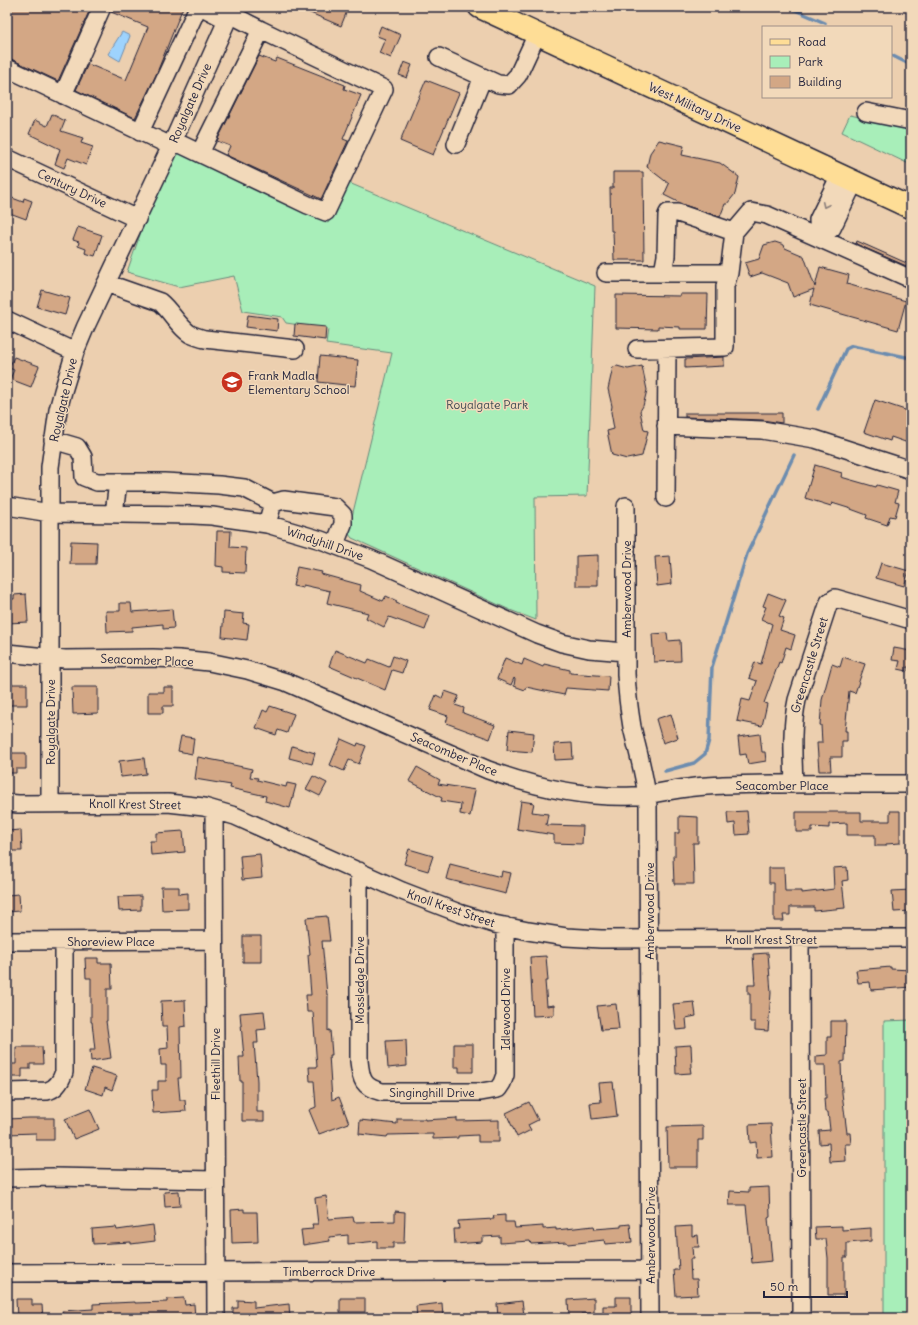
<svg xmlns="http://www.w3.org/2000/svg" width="918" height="1325" font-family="Delius,sans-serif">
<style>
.green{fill:#a8eeb9;stroke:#65887a}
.water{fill:#9ed3fd;stroke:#6c8caf}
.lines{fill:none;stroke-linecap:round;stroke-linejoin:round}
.stream{stroke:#6c8caf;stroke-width:3.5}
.building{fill:#d3a785;stroke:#22223b}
.minor-casing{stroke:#22223b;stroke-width:20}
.major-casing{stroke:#22223b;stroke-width:24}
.minor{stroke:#f2d9ba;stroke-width:17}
.major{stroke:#fedd96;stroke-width:21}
.oneway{stroke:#8a7e7a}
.labels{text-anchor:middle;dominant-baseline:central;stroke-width:3;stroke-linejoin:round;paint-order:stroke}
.street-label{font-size:12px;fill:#22223b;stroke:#f2d9ba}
.poi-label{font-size:12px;fill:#22223b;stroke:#f2d9ba;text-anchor:start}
.park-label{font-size:12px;fill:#3d4b54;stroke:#f2d9ba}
</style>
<rect width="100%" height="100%" fill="#eccfaf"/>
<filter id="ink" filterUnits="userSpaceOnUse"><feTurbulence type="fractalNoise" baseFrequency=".025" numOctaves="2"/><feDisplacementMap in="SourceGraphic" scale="8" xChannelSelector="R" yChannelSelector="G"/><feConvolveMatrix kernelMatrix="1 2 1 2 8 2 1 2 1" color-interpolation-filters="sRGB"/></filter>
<g filter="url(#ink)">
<!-- green -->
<path class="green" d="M850,115L911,128V165L842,132Z
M172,143L328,223L349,183L595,286L587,496L535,497L536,620L510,610L352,538L348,533L392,353L326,344L328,329L286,323L282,317L243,311L234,276L179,287L127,272Z
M911,1020V1318H884V1021Z"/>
<!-- water -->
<path class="water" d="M122,32L130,36L120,61L108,54Z"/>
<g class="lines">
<!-- stream -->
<path class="stream" d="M788,7L825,23
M891,55L911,65
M818,409L846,349L852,346L911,358
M665,771L694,763L705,754L709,740L712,667L747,554L794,455"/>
</g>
<!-- building -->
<path class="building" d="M7,7H91L58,81L11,59L7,58Z
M112,7H183L156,75L135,118L76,90L88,64L126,80L148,27L111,12Z
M296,7H338L347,11L341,26Z
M381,26L401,35L391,58L379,53L385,39L377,36Z
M259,56L275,62L277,58L345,85L344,89L361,95L343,139L348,141L321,199L226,155L230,146L217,141Z
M404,62L412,65L407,78L399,75Z
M426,80L459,93L433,155L400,141Z
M52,114L65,121L61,131L83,138L81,143L93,147L86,165L68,158L64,168L55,164L60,149L29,134L35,120L47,126Z
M659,140L684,146L682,155L720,163L739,177L735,194L727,204H725L720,217L684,205L664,195L669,184L647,167L650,153Z
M613,172H643L644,260H614L613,231H611L610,188H613Z
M7,196L23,202L24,198L32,201L26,219L7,212Z
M78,227L102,235L95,256L85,253L86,249L78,246L79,242L73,240Z
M857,241L911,265V268L856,244Z
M775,242L784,245L785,248L804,256L815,287L820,267L849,275L847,284L906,301L898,330L810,305L814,289L793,297L788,283L762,273L750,277L745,263L759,259L764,245Z
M42,290L70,298L65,315L37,307Z
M680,294H708L707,329H680V327L658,326V329L616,328V295L680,296Z
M248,315L278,319L277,331L246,327Z
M295,324L326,327L325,340L294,336Z
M320,356L358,360L355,386L318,382Z
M14,357L39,366L31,387L10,379L14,370L9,368Z
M724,357V366L685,368V359Z
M617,366L628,369L642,366L647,390L643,406L640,411L644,430L648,431L642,456L627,459L612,455L607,431L614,429L611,412L612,406L608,389L613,367Z
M875,400L911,412V444L891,437L890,441L864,432Z
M685,413H782V423L762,420L685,417Z
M815,465L842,473L841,477L876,487L877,485L898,491L895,502L899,503L895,517L890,516L887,525L866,518L867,515L848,508L832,503L831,506L805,498Z
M217,531H231L230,547L246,548L245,573L223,572V567L216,566Z
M71,541L97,542L96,564H70Z
M598,555V586H576V556Z
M670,556L672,584L657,586L655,557Z
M881,563L909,571L904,586L876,578Z
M297,567L322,572L321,574L361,585L360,591L383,601L386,596L397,601L396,603L430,616L425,630L389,617L384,627L366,618L368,613L327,603L330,591L303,585V588L293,586Z
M768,593L786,600L779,616L784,618L780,630L795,635L791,649L786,647L781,663L779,662L764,703L767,704L762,726L737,721L742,699L750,701L757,681L749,678L755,662L761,664L772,624L761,619L766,607L763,606Z
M26,594L28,622L7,623V599H14V595Z
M120,603H131L132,612L172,609L174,628L163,629V624L132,627V631L107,632L106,611H120Z
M224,612L244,614L243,623L249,624L247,640L222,637Z
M667,633L668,641L680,640L681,661L654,662L652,634Z
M894,648L911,651V667H907V671L898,669L900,661L892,660Z
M335,650L367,663L369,659L389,667L393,656L406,661L402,673L392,670L385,690L329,666Z
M843,657L865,664L855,693L849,691L845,731H847V741H842V757H830L831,771H819L817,743H822L821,725H820L822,700L832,664L840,667Z
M505,658L522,665L524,659L543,667L544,664L570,670V673L609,676L608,691L566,688L564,695L526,687L525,690L514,686L515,679L514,678L511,685L497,679Z
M7,684H27V705H7Z
M72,687H98V713L73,714Z
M164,687H173V706H163V713H148V692H164Z
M445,691L459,696L455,705L464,708L463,713L495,725L490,739L446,723L448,716L430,710L436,695L442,698Z
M270,706L294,714L287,733L278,730L276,735L256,728L263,710L267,712Z
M671,714L678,738L663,743L656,719Z
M509,730L534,733L532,752L507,750Z
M760,734L762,752H765L766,761L748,764L746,754L740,755L738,737Z
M181,736L194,738L192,754L178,751Z
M341,739L357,746L358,743L366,746L359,764L349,760L344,771L330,765Z
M572,743L573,759L555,760L554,744Z
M292,746L315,753L312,764L289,758Z
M7,753H26V769H16V773H7Z
M198,757L224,762V763L252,769L250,777L258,778L257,780L286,787L287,783L296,785L290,808L265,801L266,796L230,788L231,785L195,779Z
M144,758L146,774L121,777L119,761Z
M417,767L440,780L438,784L475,790L470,816L460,814L461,804L441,801L442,798L409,781Z
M313,776L327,783L320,796L306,789Z
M521,801L534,803L532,812L548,814L546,825L583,826L582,844L554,843V835L517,829Z
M747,811L749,834L736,835L735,823L728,824L727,812Z
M890,811H900V843L886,844V846H875V835H847V823L829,824V828L812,827V832H796V812H861V821H890Z
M679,816L698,817V843H693L694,884H674L673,856H675V833H679Z
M21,830L22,851H7V831Z
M183,831L185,852L151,855L150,841H156V833Z
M409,849L433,856L428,871L404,864Z
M260,854L262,878L242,880L240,856Z
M450,864L501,877L502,871L511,873L506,894L446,879Z
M847,867L848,880L842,881L845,908L814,911V907H790V915H783L784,921H774V883H769V868H784L785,891H802V893L834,889L833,868Z
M161,887H179V894L188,893V909L162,910Z
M911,890V911L894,912L892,891Z
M19,894L20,911L7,912V895Z
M141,896V910L119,911L118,897Z
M327,916L330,941H322L327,995H328V1031L330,1030L332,1055H329L332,1100L339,1097L349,1123L319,1134L309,1110L316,1107L314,1081H310L309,1067H317L313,1012H307L306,995H311L308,955L310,954L306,918Z
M243,936H261V962H243Z
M768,953L771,993L768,1031L755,1030V1022H750V994H748V985H755L753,954Z
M546,956L548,981H545L547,1006L554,1005V1015L533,1016L530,957Z
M85,958H98V963H111L112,989H107V1021H106L111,1058L91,1061L90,1050H95L92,1022H91V978H86Z
M891,967V969L911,970V987L871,990L870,982L858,983L856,970Z
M185,1000L186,1026L180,1027L181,1078H178L180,1100H185L186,1111L153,1113L152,1090H158V1081H166V1065H161L160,1049L168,1048L167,1027H162L161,1001Z
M694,1002L696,1016L686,1018L687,1029L676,1030L673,1004Z
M616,1004L619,1029L601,1030L597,1006Z
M264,1011L266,1029L257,1030L258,1043H254L257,1081V1112H264V1121H242V1081H240L239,1057H244L240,1013Z
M831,1021H846L845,1061L841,1062L842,1093L847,1133H850L851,1144H845L846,1161L830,1162L829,1143L820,1144L819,1131L830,1130L828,1112H825L824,1098H826L825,1065H816V1056L827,1055V1037H831Z
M406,1040L407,1066L388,1068L386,1041Z
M454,1044H473V1072H459V1067H454Z
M691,1045L692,1067H690L691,1073L676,1074L675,1046Z
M16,1047H42L43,1064H30V1069H22V1077H11L10,1064H16Z
M92,1068L117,1076L112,1090L105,1087L103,1095L85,1089Z
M613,1082L617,1116L592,1119L590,1103L601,1102L599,1083Z
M529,1102L538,1120L528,1125L531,1130L517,1137L506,1113Z
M90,1109L99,1129L74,1139L65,1119Z
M29,1118H54V1140H36V1133L7,1134V1119Z
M457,1118V1121L499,1120V1142H478V1135L458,1136V1138L433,1139V1134L388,1135L387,1137L359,1134L360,1120L397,1124V1119H425V1120Z
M771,1124L773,1157L757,1158L756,1142L750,1143L749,1125Z
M703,1126V1140H698V1167H668L667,1127Z
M769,1187L770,1217L768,1218L772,1261L752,1263L746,1205H729L730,1191L749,1192V1188Z
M179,1191L180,1206L165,1207L164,1192Z
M326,1196L329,1219L353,1217L354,1222L395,1221V1211L405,1212L404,1243H393V1248H377V1241L348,1244V1235L329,1237L330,1241L303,1245L301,1230L313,1229L312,1224H318L315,1198Z
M244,1209V1212H257L258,1242L232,1243L231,1210Z
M505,1215V1222H514L515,1228L543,1226V1229L556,1228V1230L594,1226L595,1229L621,1227V1225L630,1224L632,1242L605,1244L604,1240L568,1244L567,1242L531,1244L530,1241L500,1243V1236L482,1237V1242L455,1244L454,1229H459L458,1221L494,1219L493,1216Z
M153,1225L155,1241L131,1244V1242L93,1244L92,1229L116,1227L117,1230Z
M692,1226V1236L698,1235L699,1247H692L693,1259H690L691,1279H697L698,1295L676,1296L674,1270H679L676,1227Z
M842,1226V1230L871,1228V1241L847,1243V1257H844V1295H828V1258L826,1239H816L815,1227Z
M616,1297H631V1318H603V1306H616Z
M184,1298L185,1305L194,1304L195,1318H63L62,1311L93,1309V1304L135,1302V1303L167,1302V1299Z
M340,1298H365V1312H340Z
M594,1298V1313L581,1314V1318H569L568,1300Z
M16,1299H32V1305H42L43,1318H17Z
M238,1300L254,1301V1308L289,1304L290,1318H233V1308H238Z
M522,1301L524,1315L498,1318L497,1304Z
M442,1303L443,1318H417L416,1306Z"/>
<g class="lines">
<!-- minor casing -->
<g class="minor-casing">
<path id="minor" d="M202,7L227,20
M439,57L498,84L509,85L518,75L537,34
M7,68L171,146
M63,95L102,7
M866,112L906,120H911
M140,132L198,7
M174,141L308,205L326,212L384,89L261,30L230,14
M456,144L483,77
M200,153L261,30
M7,158L137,219
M819,238L818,220L840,175
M819,238L832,228L854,182
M663,272L666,256L667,215L668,213H678L734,232
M606,273H729
M106,283L160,302C171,311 178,326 190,334C195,336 200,338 205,339L295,349
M7,320L75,352
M637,349L725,347V286L729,273L734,232L751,212L767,215L911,279
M666,426L762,430L815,439L911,470
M53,440L77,447L83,457L84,477L97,482H164L219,485L244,488L273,503L267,524
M666,498L667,349
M273,503L284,500L335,507L343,515V524L335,544
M7,506L50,513L193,515L212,516L267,524L321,540L371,559L537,634L562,643L589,649L626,652
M626,506V674C627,692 629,709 632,727C638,753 646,778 648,806L650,1318
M114,514L118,482
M7,653L65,659L153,658L179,659L209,662L247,670L286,682L488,770C535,787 583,798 633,796C652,795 669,790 687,788C699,786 711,786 723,785C786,783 849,784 911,784
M794,784C793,756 791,728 797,700L829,602L835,598L911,620
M7,803L18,804L168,803L204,807L235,816L402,891L459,913L494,924L528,931L566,937L601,939L911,938
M50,803V467L58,410L63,391L75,352L85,328L171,146L233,7
M214,810L216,1318
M359,871V1061C361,1080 363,1087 382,1092H481L498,1089L502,1083L505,1075V926
M800,939L801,1318
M7,941L214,940
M7,1092L47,1091C56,1089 61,1081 64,1072V941
M7,1178L54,1177L215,1180
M7,1273L650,1270"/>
</g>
<!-- major casing -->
<g class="major-casing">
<path id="major" d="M479,7L911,208"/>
</g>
<!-- minor -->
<use href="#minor" class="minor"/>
<!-- major -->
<use href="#major" class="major"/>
</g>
<!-- one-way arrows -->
<defs><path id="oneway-chevron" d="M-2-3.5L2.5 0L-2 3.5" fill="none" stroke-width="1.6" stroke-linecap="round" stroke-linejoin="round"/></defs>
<use class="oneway" href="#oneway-chevron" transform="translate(825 205) rotate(115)"/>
</g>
<!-- icons -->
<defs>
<g id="school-disc" transform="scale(1.15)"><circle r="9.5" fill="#c8321e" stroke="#f2d9ba"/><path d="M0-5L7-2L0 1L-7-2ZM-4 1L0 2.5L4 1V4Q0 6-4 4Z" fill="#fff"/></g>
</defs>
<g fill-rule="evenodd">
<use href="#school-disc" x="232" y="382"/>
</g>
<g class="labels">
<!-- street labels -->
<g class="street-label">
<text transform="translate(190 103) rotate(-66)">Royalgate Drive</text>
<text transform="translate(695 107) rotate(25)">West Military Drive</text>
<text transform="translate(72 188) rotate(25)">Century Drive</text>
<text transform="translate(63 400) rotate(-77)">Royalgate Drive</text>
<text transform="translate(325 543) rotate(19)">Windyhill Drive</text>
<text transform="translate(626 589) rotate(-90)">Amberwood Drive</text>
<text transform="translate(147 660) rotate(2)">Seacomber Place</text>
<text transform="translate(809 665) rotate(-73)">Greencastle Street</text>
<text transform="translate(50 722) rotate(-90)">Royalgate Drive</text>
<text transform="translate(454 754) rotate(23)">Seacomber Place</text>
<text x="782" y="785">Seacomber Place</text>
<text transform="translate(135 804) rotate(1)">Knoll Krest Street</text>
<text transform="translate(451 908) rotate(19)">Knoll Krest Street</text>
<text transform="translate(649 911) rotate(-90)">Amberwood Drive</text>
<text x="771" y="939">Knoll Krest Street</text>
<text x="111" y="941">Shoreview Place</text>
<text transform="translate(359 980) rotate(-90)">Mossledge Drive</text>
<text transform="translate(505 1009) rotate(-90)">Idlewood Drive</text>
<text transform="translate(215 1064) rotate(-90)">Fleethill Drive</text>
<text x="432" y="1092">Singinghill Drive</text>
<text transform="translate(801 1128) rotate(-90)">Greencastle Street</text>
<text transform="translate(650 1235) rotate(-90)">Amberwood Drive</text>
<text x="329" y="1271">Timberrock Drive</text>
</g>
<!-- poi labels -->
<g class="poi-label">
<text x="248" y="375">Frank Madla<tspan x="248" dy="14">Elementary School</tspan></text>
</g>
<!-- park labels -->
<g class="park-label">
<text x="487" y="404">Royalgate Park</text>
</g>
</g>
<!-- margin -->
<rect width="918" height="1325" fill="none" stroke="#f2d9ba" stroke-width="24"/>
<rect x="12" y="12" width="894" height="1301" fill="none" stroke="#22223b" stroke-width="1.5" filter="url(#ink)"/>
<!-- legend -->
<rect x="762" y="26" width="130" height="72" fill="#f2d9ba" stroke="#9f9087"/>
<rect x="770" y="39" width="20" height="6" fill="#fedd96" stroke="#9f9087"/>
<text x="798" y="46" font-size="12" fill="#22223b">Road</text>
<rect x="770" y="56" width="20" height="12" fill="#a8eeb9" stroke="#9f9087"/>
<text x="798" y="66" font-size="12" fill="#22223b">Park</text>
<rect x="770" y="76" width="20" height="12" fill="#d3a785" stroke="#9f9087"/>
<text x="798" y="86" font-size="12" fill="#22223b">Building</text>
<!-- scale -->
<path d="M764 1291v6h83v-6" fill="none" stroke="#22223b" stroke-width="2"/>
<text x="770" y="1291" font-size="12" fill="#22223b" stroke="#f2d9ba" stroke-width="3" paint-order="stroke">50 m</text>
</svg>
